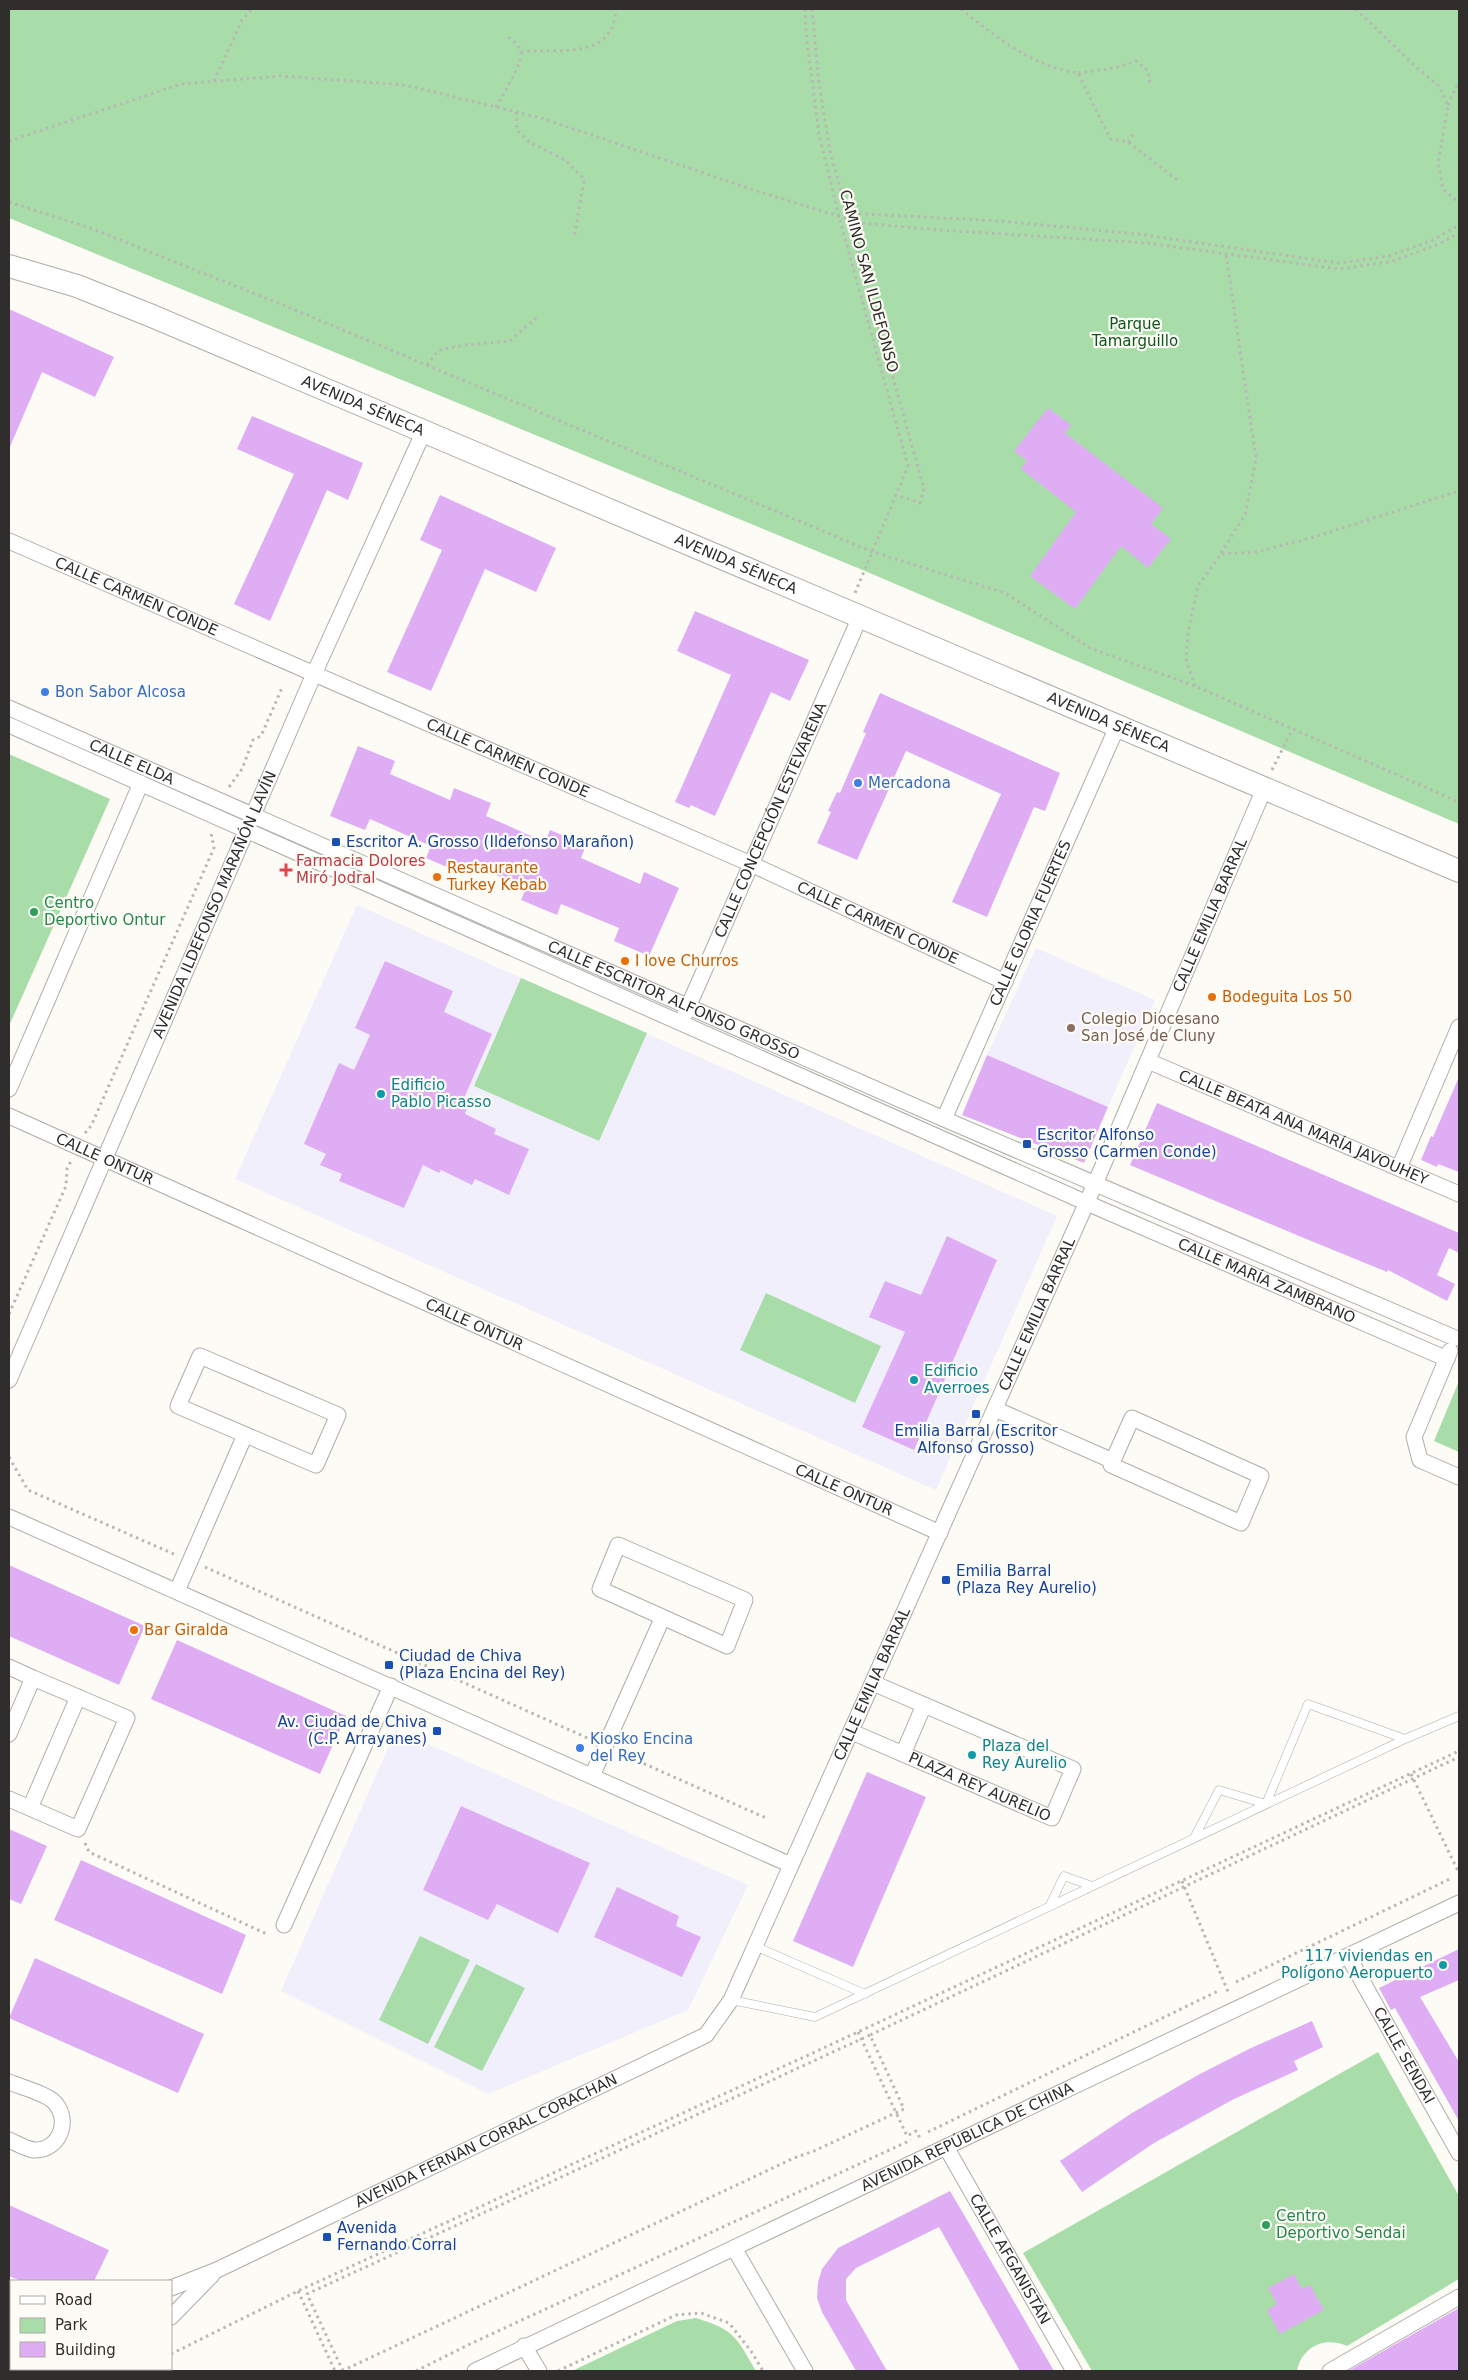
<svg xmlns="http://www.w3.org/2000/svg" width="1468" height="2380" font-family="'DejaVu Sans',sans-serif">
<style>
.education{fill:#f2effc}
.green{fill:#a8ddaa}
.building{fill:#dfadf3}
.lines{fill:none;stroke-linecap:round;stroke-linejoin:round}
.lane-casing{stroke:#afada8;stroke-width:9}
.street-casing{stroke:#afada8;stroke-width:17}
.secondary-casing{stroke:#afada8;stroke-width:24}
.path{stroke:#b9b7b3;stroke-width:3;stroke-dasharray:2.5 4;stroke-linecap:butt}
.lane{stroke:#fff;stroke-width:8}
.street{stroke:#fff;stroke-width:15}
.secondary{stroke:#fff;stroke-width:22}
.shop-dot{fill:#3f7fe0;stroke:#fdfbf5;stroke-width:2}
.transit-dot{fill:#1a4fb4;stroke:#fdfbf5;stroke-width:2}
.health-dot{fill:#e0444e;stroke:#fdfbf5;stroke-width:2}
.food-dot{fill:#e8710a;stroke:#fdfbf5;stroke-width:2}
.leisure-dot{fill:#2e9e5b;stroke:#fdfbf5;stroke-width:2}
.education-dot{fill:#8d6e63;stroke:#fdfbf5;stroke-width:2}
.culture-dot{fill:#0f9aa8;stroke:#fdfbf5;stroke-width:2}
.labels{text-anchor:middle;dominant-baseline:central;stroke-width:4.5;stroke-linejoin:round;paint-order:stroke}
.street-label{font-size:15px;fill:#2f2e2c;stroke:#fdfbf5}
.park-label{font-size:15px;fill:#0e551b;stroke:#fdfbf5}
.shop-label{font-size:15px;fill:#366cbe;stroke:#fdfbf5;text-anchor:start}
.transit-label{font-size:15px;fill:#164399;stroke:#fdfbf5;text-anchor:start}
.health-label{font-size:15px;fill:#be3a42;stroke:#fdfbf5;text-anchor:start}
.food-label{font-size:15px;fill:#c56008;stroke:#fdfbf5;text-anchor:start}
.leisure-label{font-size:15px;fill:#27864d;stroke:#fdfbf5;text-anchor:start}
.education-label{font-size:15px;fill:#785e54;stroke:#fdfbf5;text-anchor:start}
.culture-label{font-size:15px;fill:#0d838f;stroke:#fdfbf5;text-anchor:start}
</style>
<rect width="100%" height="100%" fill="#fdfbf5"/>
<!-- education -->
<path class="education" d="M357,905L1057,1216L936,1490L235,1179Z
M1036,948L1155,1000L1108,1107L987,1055Z
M396,1730L748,1885L688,2010L488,2094L281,1991Z"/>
<!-- green -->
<path class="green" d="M9,9H1459V824L865,571L9,218Z
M9,754L110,799L9,1026Z
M521,978L647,1033L599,1141L474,1086Z
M766,1293L881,1346L855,1403L740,1350Z
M1459,1381V1452L1434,1441Z
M420,1936L470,1960L428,2044L379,2020Z
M476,1964L525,1988L482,2071L434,2047Z
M1378,2052L1459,2196V2279L1347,2346C1324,2336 1302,2347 1297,2371H1092L1023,2253Z
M696,2318C735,2330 736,2337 756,2371H572L677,2321Z"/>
<!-- building -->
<path class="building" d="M9,309L114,357L95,397L42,372L9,449Z
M1048,408L1071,425L1065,433L1163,508L1151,524L1171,539L1148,568L1121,546L1075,609L1030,576L1076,512L1021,469L1027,461L1014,451Z
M252,416L363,463L348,500L327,490L270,621L234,604L294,474L237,449Z
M440,495L556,548L536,592L485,569L431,691L387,672L442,550L420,540Z
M695,611L809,660L790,701L771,692L715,816L691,805L689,808L675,802L731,675L677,651Z
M880,693L1060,773L1045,811L1034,807L987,917L952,902L1001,794L906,751L857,860L817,843L831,812L828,811L837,792L840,793L866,733L863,732Z
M358,746L395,761L390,774L450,800L454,788L491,803L486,816L545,842L550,830L586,845L581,858L640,884L644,872L679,888L649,956L614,941L619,928L561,904L557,915L521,900L526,888L466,862L461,873L426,858L431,846L370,819L365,830L330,816Z
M385,961L453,991L444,1012L492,1034L461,1105L467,1108L465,1114L496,1129L494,1134L529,1149L509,1195L475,1179L472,1185L441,1170L439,1173L423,1165L404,1208L339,1181L342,1174L320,1165L326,1154L304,1144L339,1063L354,1070L370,1035L355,1028Z
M987,1055L1108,1107L1084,1163L962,1115Z
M1459,1077V1172L1438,1164L1437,1167L1421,1160L1431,1136L1433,1137Z
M1157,1103L1459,1233V1253L1449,1248L1437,1275L1455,1284L1447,1301L1388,1270L1387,1272L1299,1236L1130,1165Z
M947,1236L997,1260L914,1450L862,1427L905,1332L869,1317L885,1281L921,1295Z
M9,1565L145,1626L119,1685L9,1636Z
M177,1640L346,1716L320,1774L151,1699Z
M867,1772L926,1797L853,1967L793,1941Z
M461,1806L590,1863L558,1933L497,1904L488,1920L423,1890Z
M9,1829L47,1846L21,1904L9,1899Z
M81,1860L246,1935L222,1994L54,1920Z
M617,1887L679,1916L676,1926L701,1937L682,1977L594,1937Z
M1459,1949V1980L1420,1997L1459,2062V2121L1395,2008L1391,2010L1379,1988Z
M35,1958L204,2034L178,2093L9,2018Z
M1312,2021L1323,2047L1294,2061L1298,2070L1234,2099L1154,2143L1082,2192L1060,2161L1132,2113L1198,2075L1251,2048Z
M950,2191L970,2225L1054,2371H1020L939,2227L856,2268L846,2279V2300L887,2371H856L822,2312L817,2298L818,2282L822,2269L838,2248Z
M9,2205L109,2250L94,2281H21L9,2276Z
M1294,2274L1302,2289L1310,2285L1324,2310L1280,2334L1267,2310L1277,2304L1268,2288Z
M1459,2308V2371H1348Z"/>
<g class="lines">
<!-- lane casing -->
<g class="lane-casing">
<path id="lane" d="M1194,1838L1219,1790L1266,1804L1308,1704L1405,1739
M1049,1907L1064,1876L1092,1886
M755,1946L865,1994
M731,2000L815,2017L1405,1739L1459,1716"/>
</g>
<!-- street casing -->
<g class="street-casing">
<g id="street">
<path id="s1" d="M9,541L751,864L1005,982"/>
<path id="s2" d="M9,708L944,1119L1455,1338"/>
<path id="s3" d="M9,725L1087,1203L1447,1359"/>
<path id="s4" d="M685,1014L860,617"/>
<path id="s5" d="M1148,1061L1459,1194"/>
<path d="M9,1089L141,783"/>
<path id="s6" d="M9,1116L940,1533"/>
<path id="s7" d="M944,1119L1117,727"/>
<path d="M1399,1168L1459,1027"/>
<path d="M1450,1351L1414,1437L1420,1460L1459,1477"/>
<path d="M200,1356L338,1415L316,1465L178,1406Z"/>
<path id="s8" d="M9,1380L314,674L424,431"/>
<path d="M995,1409L1113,1461"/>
<path d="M1132,1418L1261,1476L1241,1523L1111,1465Z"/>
<path d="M9,1517L791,1865"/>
<path d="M618,1545L745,1600L727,1646L600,1589Z"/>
<path d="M177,1591L245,1435"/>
<path d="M9,1667L33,1678"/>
<path id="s9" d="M852,1732L1052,1818L1073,1769L873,1683"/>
<path d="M9,1734L33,1678L127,1718L78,1829L9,1799"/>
<path d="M903,1754L924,1705"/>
<path d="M592,1776L662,1619"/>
<path d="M30,1808L78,1697"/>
<path d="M284,1925L391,1686"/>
<path id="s10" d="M1348,1956L1459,2153"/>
<path d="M9,2082C21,2087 41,2092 52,2100C72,2117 61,2151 34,2150C26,2149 16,2143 9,2140"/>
<path id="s11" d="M946,2147L1074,2371"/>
<path d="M734,2248L805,2371"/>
<path id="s12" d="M171,2288L217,2270L706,2035L731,2000L1095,1184L1264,789"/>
<path d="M9,2317L11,2318"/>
<path d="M171,2317L212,2275"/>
<path d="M524,2346L539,2371"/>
<path d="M100,2371L101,2369"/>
<path d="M119,2371L121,2369"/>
<path id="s13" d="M475,2371L1459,1903"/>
<path d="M1330,2371L1459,2297"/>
</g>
</g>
<!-- secondary casing -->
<g class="secondary-casing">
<g id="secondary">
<path id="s14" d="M9,266L77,286L152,316L1459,871"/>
</g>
</g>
<!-- path -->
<path class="path" d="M805,9L807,42L819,134L839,217L908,466L855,593
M812,9L819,83L830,151L924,489L920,503L896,495
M961,9C996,37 1033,67 1078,73L1110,139L1128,142L1180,182
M1356,9L1415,66L1439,86L1448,105L1438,164L1443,189L1459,203
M521,52C559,48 613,61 616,9
M1078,73L1115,68L1136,61L1148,71L1150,84
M214,81L242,20L252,9
M1448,105L1459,81
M496,107C502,96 523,63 521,52C519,45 513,41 508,37
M516,112L517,130L529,142L565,160L584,179L574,238
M9,141L181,84L280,76L405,85L541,118L760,192L861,223L940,230L1147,243L1339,269L1390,262L1439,244L1459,233
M1128,142L1134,133
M9,202L90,228L288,307L873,552L1005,593L1090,648L1195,686L1459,802
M846,213L1001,221L1137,234L1339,263L1389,256L1433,240L1459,225
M427,365L439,350L465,345L510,341L538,316
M1221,553L1245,515L1256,459L1226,254
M1195,686L1186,659L1189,627L1198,586L1221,554L1256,552L1314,537L1459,491
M1272,770L1292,730
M229,787L242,769L253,740L261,736L282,688
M85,1133L91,1126L214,848L211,833
M9,1314L66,1186L67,1169L71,1161
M9,1457L28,1490L176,1555
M205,1567L592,1740
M620,1753L766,1818
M1411,1774L1459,1873
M85,1843L89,1852L269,1935
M1182,1881L1229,1994
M1236,1982L1452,1878
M858,2032L907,2136L916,2131L921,2140
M928,2132L1218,1991
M298,2291L335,2371
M171,2354L298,2291L858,2032L1459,1751
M342,2371L794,2158L814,2151L904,2109L870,2035L1459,1757
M343,2371L307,2294L870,2035
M416,2371L470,2344L911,2140
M558,2371L676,2315L701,2313L729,2323L751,2351L763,2371"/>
<!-- lane -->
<use href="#lane" class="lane"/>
<!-- street -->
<use href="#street" class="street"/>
<!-- secondary -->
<use href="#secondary" class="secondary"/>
</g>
<!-- markers -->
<g class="shop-dot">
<circle cx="45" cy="692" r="5"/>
<circle cx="858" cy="783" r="5"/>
<circle cx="580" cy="1748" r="5"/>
</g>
<g class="transit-dot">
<rect x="331" y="837" width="10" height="10" rx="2.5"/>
<rect x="1022" y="1139" width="10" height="10" rx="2.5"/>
<rect x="971" y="1409" width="10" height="10" rx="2.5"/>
<rect x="941" y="1575" width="10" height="10" rx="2.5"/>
<rect x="384" y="1660" width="10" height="10" rx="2.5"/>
<rect x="432" y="1726" width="10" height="10" rx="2.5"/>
<rect x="322" y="2232" width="10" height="10" rx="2.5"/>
</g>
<path class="health-dot" d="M283.5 862.5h5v5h5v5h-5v5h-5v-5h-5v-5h5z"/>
<g class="food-dot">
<circle cx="437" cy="877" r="5"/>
<circle cx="625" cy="961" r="5"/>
<circle cx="1212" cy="997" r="5"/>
<circle cx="134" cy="1630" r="5"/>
</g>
<g class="leisure-dot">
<circle cx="34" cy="912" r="5"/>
<circle cx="1266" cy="2225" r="5"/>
</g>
<circle class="education-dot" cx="1071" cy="1028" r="5"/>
<g class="culture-dot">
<circle cx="381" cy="1094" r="5"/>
<circle cx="914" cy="1380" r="5"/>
<circle cx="972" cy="1755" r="5"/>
<circle cx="1443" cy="1965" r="5"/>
</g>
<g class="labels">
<!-- street labels -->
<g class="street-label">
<text transform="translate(869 281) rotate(75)">CAMINO SAN ILDEFONSO</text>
<text stroke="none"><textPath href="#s14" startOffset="381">AVENIDA SÉNECA</textPath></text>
<text stroke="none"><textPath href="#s14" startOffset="786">AVENIDA SÉNECA</textPath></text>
<text stroke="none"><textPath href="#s1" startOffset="139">CALLE CARMEN CONDE</textPath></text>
<text stroke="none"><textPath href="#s14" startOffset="1191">AVENIDA SÉNECA</textPath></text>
<text stroke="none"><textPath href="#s1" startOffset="544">CALLE CARMEN CONDE</textPath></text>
<text stroke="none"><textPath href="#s2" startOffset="134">CALLE ELDA</textPath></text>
<text stroke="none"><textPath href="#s4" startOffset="212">CALLE CONCEPCIÓN ESTEVARENA</textPath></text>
<text stroke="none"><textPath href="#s8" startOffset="518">AVENIDA ILDEFONSO MARAÑÓN LAVÍN</textPath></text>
<text stroke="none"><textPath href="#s12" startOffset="1821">CALLE EMILIA BARRAL</textPath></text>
<text stroke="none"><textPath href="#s1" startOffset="949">CALLE CARMEN CONDE</textPath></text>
<text stroke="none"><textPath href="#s7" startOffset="214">CALLE GLORIA FUERTES</textPath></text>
<text stroke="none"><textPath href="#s2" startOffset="726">CALLE ESCRITOR ALFONSO GROSSO</textPath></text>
<text stroke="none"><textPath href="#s5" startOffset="169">CALLE BEATA ANA MARÍA JAVOUHEY</textPath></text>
<text stroke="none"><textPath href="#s6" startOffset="105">CALLE ONTUR</textPath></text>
<text stroke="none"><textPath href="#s3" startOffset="1375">CALLE MARÍA ZAMBRANO</textPath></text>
<text stroke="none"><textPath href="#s12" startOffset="1386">CALLE EMILIA BARRAL</textPath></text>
<text stroke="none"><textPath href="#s6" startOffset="510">CALLE ONTUR</textPath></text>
<text stroke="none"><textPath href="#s6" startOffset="915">CALLE ONTUR</textPath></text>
<text stroke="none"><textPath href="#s12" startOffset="981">CALLE EMILIA BARRAL</textPath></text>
<text stroke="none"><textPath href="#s9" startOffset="139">PLAZA REY AURELIO</textPath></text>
<text stroke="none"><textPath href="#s10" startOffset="114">CALLE SENDAI</textPath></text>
<text stroke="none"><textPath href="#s13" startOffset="545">AVENIDA REPÚBLICA DE CHINA</textPath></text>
<text stroke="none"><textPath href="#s12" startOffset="348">AVENIDA FERNAN CORRAL CORACHAN</textPath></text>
<text stroke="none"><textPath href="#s11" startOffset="129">CALLE AFGANISTÁN</textPath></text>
</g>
<!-- park labels -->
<g class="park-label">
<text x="1135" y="324">Parque<tspan x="1135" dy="17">Tamarguillo</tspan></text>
</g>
<!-- shop labels -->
<g class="shop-label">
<text x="55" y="692">Bon Sabor Alcosa</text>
<text x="868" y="783">Mercadona</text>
<text x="590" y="1739">Kiosko Encina<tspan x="590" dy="17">del Rey</tspan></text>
</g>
<!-- transit labels -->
<g class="transit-label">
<text x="346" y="842">Escritor A. Grosso (Ildefonso Marañon)</text>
<text x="1037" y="1135">Escritor Alfonso<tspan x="1037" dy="17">Grosso (Carmen Conde)</tspan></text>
<text x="976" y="1431" text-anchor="middle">Emilia Barral (Escritor<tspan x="976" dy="17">Alfonso Grosso)</tspan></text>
<text x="956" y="1571">Emilia Barral<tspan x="956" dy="17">(Plaza Rey Aurelio)</tspan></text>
<text x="399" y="1656">Ciudad de Chiva<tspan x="399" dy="17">(Plaza Encina del Rey)</tspan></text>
<text x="427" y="1722" text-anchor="end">Av. Ciudad de Chiva<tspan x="427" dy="17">(C.P. Arrayanes)</tspan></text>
<text x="337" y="2228">Avenida<tspan x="337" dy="17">Fernando Corral</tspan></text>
</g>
<!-- health labels -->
<g class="health-label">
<text x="296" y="861">Farmacia Dolores<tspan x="296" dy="17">Miró Jodral</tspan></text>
</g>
<!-- food labels -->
<g class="food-label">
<text x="447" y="868">Restaurante<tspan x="447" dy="17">Turkey Kebab</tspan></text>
<text x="635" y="961">I love Churros</text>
<text x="1222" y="997">Bodeguita Los 50</text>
<text x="144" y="1630">Bar Giralda</text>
</g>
<!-- leisure labels -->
<g class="leisure-label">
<text x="44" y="903">Centro<tspan x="44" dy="17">Deportivo Ontur</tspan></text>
<text x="1276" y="2216">Centro<tspan x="1276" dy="17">Deportivo Sendai</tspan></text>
</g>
<!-- education labels -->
<g class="education-label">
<text x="1081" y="1019">Colegio Diocesano<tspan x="1081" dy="17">San José de Cluny</tspan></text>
</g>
<!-- culture labels -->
<g class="culture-label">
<text x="391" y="1085">Edificio<tspan x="391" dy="17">Pablo Picasso</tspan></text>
<text x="924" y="1371">Edificio<tspan x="924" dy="17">Averroes</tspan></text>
<text x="982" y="1746">Plaza del<tspan x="982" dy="17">Rey Aurelio</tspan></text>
<text x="1433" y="1956" text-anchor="end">117 viviendas en<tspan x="1433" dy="17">Polígono Aeropuerto</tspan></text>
</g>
</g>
<!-- border -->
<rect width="1468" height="2380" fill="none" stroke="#2f2e2c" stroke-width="20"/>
<!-- legend -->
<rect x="10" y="2280" width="162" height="90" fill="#fdfbf5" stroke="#aba9a5"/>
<rect x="20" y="2296" width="25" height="8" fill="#ffffff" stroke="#aba9a5"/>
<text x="55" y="2305" font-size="15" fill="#2f2e2c">Road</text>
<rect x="20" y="2318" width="25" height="15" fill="#a8ddaa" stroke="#aba9a5"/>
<text x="55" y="2330" font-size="15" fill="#2f2e2c">Park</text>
<rect x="20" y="2342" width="25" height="15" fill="#dfadf3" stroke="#aba9a5"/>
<text x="55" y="2355" font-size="15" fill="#2f2e2c">Building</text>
</svg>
